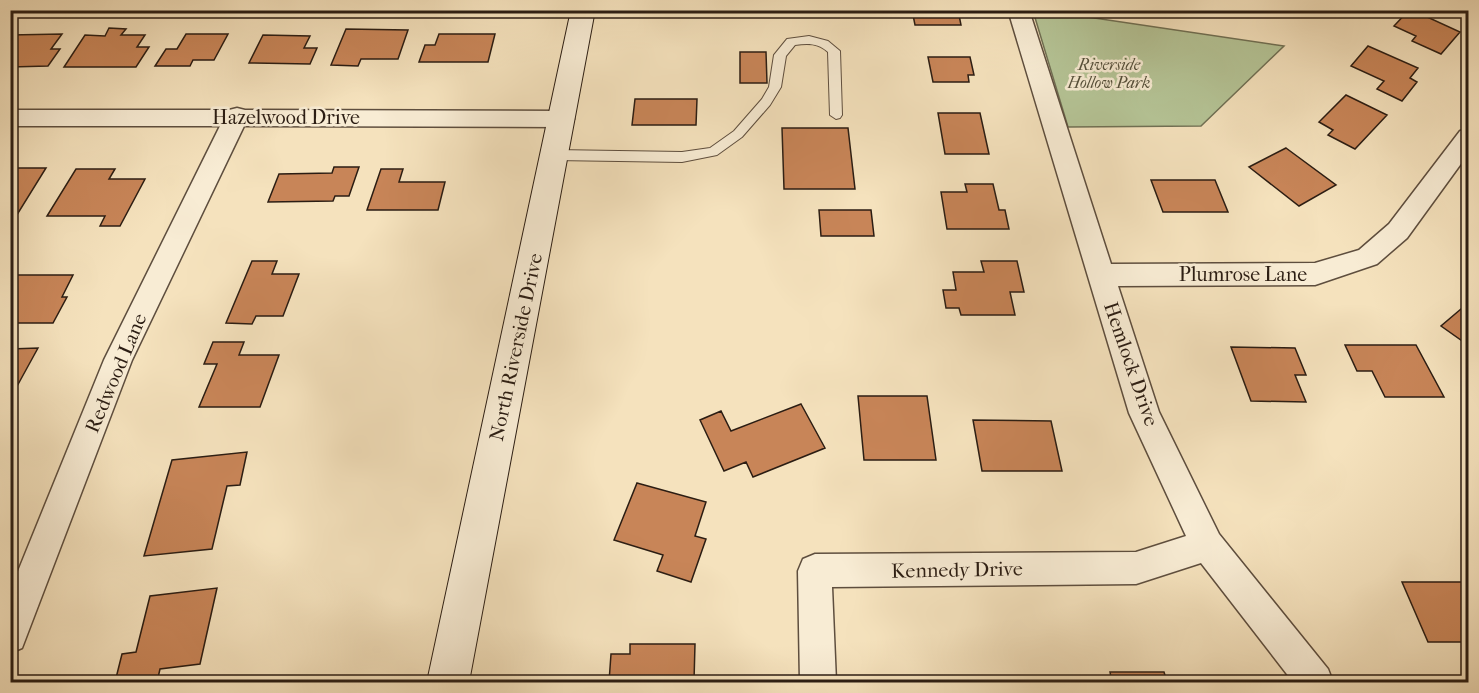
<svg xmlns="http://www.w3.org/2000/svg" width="1479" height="693" font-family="'IM FELL French Canon',serif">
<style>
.green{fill:#b5c496;stroke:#707054;stroke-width:1.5}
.building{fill:#c88558;stroke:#2b1d13;stroke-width:1.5}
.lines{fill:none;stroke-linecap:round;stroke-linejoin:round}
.lane-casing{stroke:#5e4e3e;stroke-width:2}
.street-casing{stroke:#5e4e3e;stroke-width:3}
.secondary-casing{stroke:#2b1d13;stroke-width:2}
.lane{fill:#f8ecd4;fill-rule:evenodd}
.street{fill:#f8ecd4;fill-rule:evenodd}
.secondary{fill:#f8ecd4;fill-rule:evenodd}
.labels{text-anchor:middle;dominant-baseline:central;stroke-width:5;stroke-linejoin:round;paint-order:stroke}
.far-park-label{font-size:16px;font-style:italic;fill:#544f3a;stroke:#f8ecd4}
.street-label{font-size:20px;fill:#2b1d13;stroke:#f8ecd4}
</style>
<rect width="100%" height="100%" fill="#f5e2bd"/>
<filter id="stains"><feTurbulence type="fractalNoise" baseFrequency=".00333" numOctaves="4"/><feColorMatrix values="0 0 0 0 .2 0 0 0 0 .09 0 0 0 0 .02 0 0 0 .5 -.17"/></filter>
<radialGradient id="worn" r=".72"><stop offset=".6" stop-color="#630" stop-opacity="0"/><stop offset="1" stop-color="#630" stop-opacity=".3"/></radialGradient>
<!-- green -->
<path class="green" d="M1033,11H1047L1284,46L1201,126L1068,127Z"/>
<!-- building -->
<path class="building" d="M912,10H958L961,25H915Z
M1409,10H1412L1460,32L1441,54L1412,41L1416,36L1394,26Z
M109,28L126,29L121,35H145L137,47H149L136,67H64L85,35L105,36Z
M346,29L408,30L398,59H361L358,66L331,65Z
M62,34L51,49H60L48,66L11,67L16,59H10V35Z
M186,34H228L214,60H193L190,66H155L166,49H177Z
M439,34H495L488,62H419L425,45H435Z
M263,35L310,36L304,48H317L310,64L249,63Z
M1368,46L1418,68L1410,78L1417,82L1402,101L1377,89L1384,81L1351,66Z
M740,52H766L767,83H740Z
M928,57H970L974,75H968L969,82H933Z
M1346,95L1387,115L1355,149L1328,135L1333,130L1319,122Z
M635,99H697L696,125H632Z
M938,113H980L989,154H945Z
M782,128H848L855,189H784Z
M1286,148L1336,185L1299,206L1249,167Z
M334,167H359L349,196H335L333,201L268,202L279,174L332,173Z
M15,168H46L15,218H10V175Z
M76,169H115L109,179H145L120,226H100L105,216H47Z
M381,169H403L399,182H445L438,210H367Z
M1151,180H1215L1228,212H1163Z
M965,184H993L999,210H1005L1009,229H947L941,192H967Z
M819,210H871L874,236H821Z
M252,261H277L272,274H299L283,316H256L252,324L226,323Z
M981,261H1017L1024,292H1010L1015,315H961L959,308H946L943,290H956L953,272H984Z
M17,275H73L62,297H67L53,323H10V286Z
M1468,303V345L1441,326Z
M213,342H244L239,355H279L260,407H199L217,364H204Z
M1345,345H1416L1444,397H1385L1372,371H1357Z
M1231,347L1295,348L1306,375H1295L1306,402L1251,401Z
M38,348L10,399V349Z
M858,396H927L936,460H864Z
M801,404L825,448L753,477L746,462L724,471L700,420L721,411L731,431Z
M973,420L1051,421L1062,471H982Z
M247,452L240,485L227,486L212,549L144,556L172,460Z
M637,483L706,502L695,536L706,539L691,582L657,571L663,555L614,540Z
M1402,582H1468V642H1428Z
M217,588L200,664L160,669L157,682H115L122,654L136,652L150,596Z
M630,644H695L694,681L713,682H609L611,654H630Z
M1110,672H1164L1167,682H1112Z"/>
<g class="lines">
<!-- lane casing -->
<g class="lane-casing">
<path id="lane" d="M809,36L828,41L840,51L842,115L840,118L836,119L830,115L828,52C818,43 808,43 795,45L786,56L781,87L770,105L742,137L717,155L682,162L555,160L549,155L555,150L682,152L710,148L734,131L762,99L769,87L774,55L787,39Z"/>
</g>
<!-- street casing -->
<g class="street-casing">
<path id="street" d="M1008,10H1029L1111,264L1315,263L1359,250L1389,224L1460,131L1468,129V154L1407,238L1377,264L1315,285L1118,286L1159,412L1219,534L1328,669L1333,682H1293L1201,563L1136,584L832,587L836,682H800L798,571L803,559L815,554L1136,552L1186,536L1129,413Z
M237,108L245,110L562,111L570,113L574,119L570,125L562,127L244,126L132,360L22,648L10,653V591L104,360L220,126H10V110H229Z"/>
</g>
<!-- secondary casing -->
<g class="secondary-casing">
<path id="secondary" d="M571,10H595L469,682H427Z"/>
</g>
<!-- lane -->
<use href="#lane" class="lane"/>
<!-- street -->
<use href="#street" class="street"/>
<!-- secondary -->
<use href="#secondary" class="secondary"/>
</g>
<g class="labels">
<!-- far-park labels -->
<g class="far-park-label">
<text x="1109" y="64">Riverside<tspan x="1109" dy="18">Hollow Park</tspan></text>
</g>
<!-- street labels -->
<g class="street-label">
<text x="286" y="117">Hazelwood Drive</text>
<text x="1243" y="274">Plumrose Lane</text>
<text transform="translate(516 347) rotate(-78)">North Riverside Drive</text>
<text transform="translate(1131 364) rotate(71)">Hemlock Drive</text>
<text transform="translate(116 373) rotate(-67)">Redwood Lane</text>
<text transform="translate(957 570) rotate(-1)">Kennedy Drive</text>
</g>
</g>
<!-- margin -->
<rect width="1479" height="693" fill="none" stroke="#f5e2bd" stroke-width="36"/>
<rect x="12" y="12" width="1455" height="669" fill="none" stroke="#2b1d13" stroke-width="3"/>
<rect x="18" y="18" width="1443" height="657" fill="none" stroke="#2b1d13" stroke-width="1.5"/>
<rect width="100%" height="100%" filter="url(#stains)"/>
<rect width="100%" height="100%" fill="url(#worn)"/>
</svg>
